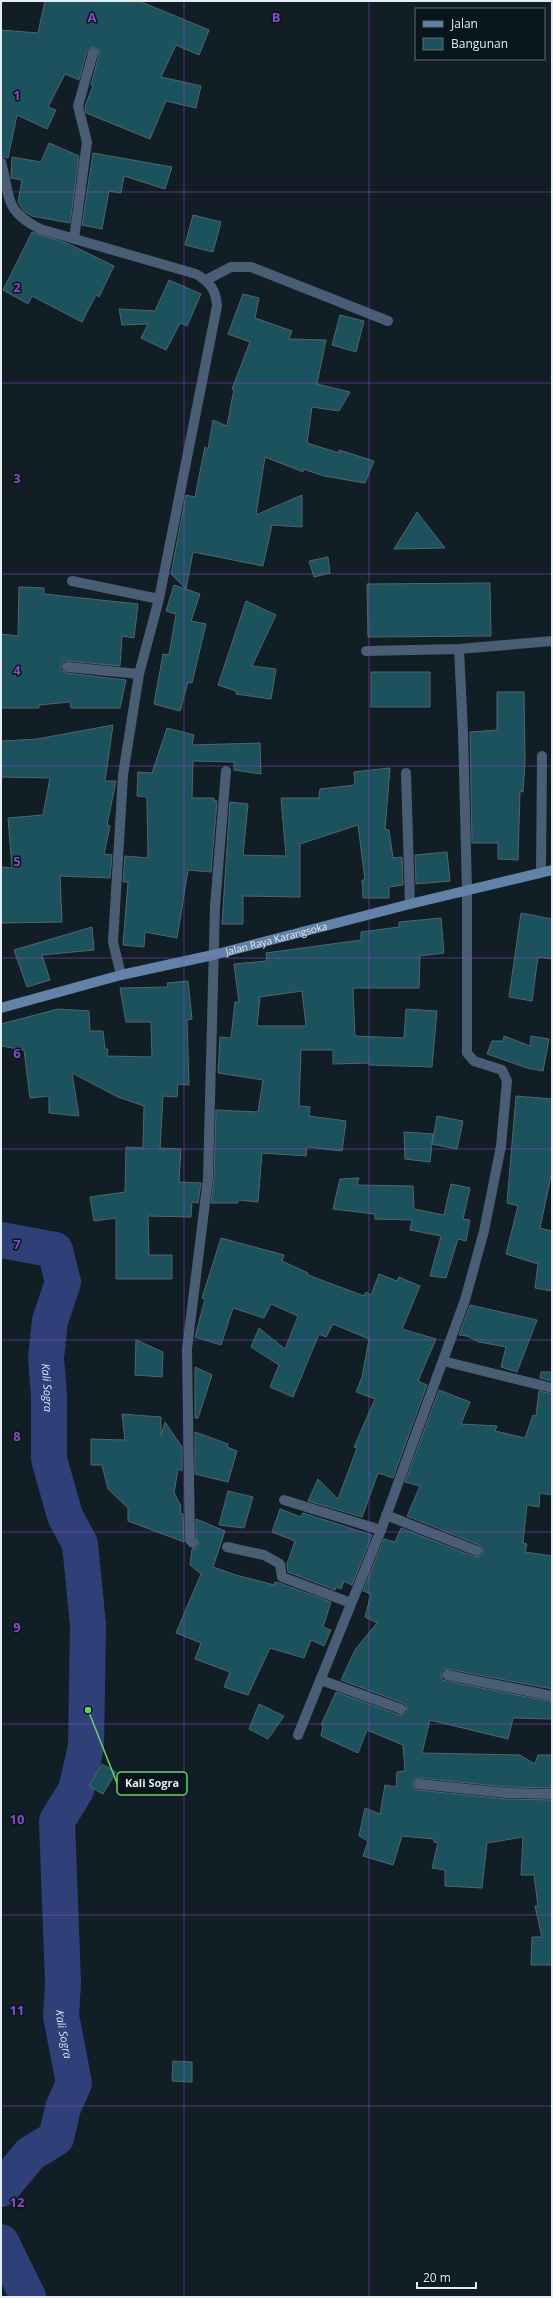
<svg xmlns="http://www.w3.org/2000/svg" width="553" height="2298" font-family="'Open Sans',sans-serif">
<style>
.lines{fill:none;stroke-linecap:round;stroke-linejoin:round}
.river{stroke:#2f3f78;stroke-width:36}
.building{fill:#1c525e;stroke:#53656a;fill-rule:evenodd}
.service{stroke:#495d74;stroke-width:10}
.minor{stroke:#495d74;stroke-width:10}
.secondary{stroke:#6283a7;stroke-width:10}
.grid{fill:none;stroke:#8b49c7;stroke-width:1;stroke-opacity:0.55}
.labels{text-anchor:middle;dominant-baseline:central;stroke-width:3;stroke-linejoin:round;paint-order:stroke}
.street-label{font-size:10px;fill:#e4edf2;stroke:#08151c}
.water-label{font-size:11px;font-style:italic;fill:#dce3f5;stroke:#08151c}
.grid-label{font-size:13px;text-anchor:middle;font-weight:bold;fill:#8b49c7;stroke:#08151c;stroke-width:3;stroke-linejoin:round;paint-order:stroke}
.leader{fill:none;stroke:#69d464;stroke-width:1.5}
.callout-dot{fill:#69d464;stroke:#08151c;stroke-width:1.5}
.callout{fill:#08151c;stroke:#69d464;stroke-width:1.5}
.callout-label{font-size:11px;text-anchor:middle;font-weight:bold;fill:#e4edf2}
</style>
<rect width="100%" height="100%" fill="#111e25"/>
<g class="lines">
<!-- river -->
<g class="river">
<path id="s1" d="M1,1240L55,1250L63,1282L50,1321L46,1358L49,1395V1459L65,1516L80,1544L88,1625L86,1747L76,1790L57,1821L63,1983L61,2016L74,2083L63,2108L56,2138L30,2154L1,2189"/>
<path d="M1,2242L28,2297"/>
</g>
</g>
<!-- building -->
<path class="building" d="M45,1H139L209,30L199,55L176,45L161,77L201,86L196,108L166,101L150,139L86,113L85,106L93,86L91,85L99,54L98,49L92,47L87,51L79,80L65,74L48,107L56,110L47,129L17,115L8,158L1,156V30L38,33Z
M49,143L79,156L70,223L32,216L24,211L18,202L22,180L11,178L12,157L41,162Z
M93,153L172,167L165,189L124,176L121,193L109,191L102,229L82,225Z
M193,215L221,222L213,252L185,245Z
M32,232L69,244L114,266L99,297L96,295L82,322L32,296L28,304L3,290Z
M169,280L201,294L187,326L180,323L166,350L141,338L148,324L122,325L119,309L155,311Z
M243,294L259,298L255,318L292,331L289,339L326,340L317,384L350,392L339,411L312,407L307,443L339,453V450L374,461L365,483L324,476L303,469V472L265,457L256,515L302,495V527L272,525L263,566L193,552L186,589L171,574L186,495L195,497L205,447L208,449L213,420L227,426L234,389H232L250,342L228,334Z
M340,315L364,321L356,352L332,345Z
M417,512L445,548L394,549Z
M328,557L330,573L314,577L309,561Z
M490,583L491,636L368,637L367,584Z
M174,585L200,594L191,621L206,624L192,683L188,682L180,711L154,704L163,654L169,655L176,614L166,611Z
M19,587L44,588V594L138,604L134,638L122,636L120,666L68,661H64L61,666V670L66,673L126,680L120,708H71L70,702L39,705V708H1V634L18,636Z
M246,601L276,615L252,666L276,669L271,699L236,694V691L218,685Z
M371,672H430V707H371Z
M497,692H524L525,762L523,792L520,791L518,860L498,859V843H472L470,732L497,730Z
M113,725L105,781H116L107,825L110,826L104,854L112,855L110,878L60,876L62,922L1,923V867L12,868L8,818L43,815L50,778L1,777V741L37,739Z
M167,728L194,735L192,745L260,743L261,774L234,770V762L193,761L192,798H214V800L217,801L211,872L188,870L177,938L145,932L144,947L123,945L128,882H123L125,856L148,858L147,797L137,796L138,772L152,773Z
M390,768L385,829L389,830L393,858L402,857L403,885L389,887V898H363L362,880H365L358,825L300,844V897L243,896V924H222L230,802L248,804L243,855L286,856L281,798H319L320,789L355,785L354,772Z
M447,852L450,881L416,884L415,855Z
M521,913L552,919V959L538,957L532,1001L509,997Z
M441,918L444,953L420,956L419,988H353L355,1036L404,1038L406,1009L437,1011L432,1067L369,1065V1063L333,1064V1050H301L299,1106L310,1107L309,1116L346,1121L342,1151L307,1147L306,1156L262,1153L258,1202L238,1200V1203H211L214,1178L216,1110L258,1112L263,1080L218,1073L220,1037L231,1038L235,1002H239L234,964L267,961L266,953L361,940V932L399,927V922ZM302,991L306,1026H257L260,997Z
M92,927L94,950L42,955L50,980L27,987L14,950Z
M188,981L192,1019L187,1020L189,1085L178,1084L177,1097L163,1096L160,1148L181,1149L179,1182L201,1183L198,1203L192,1202L191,1217L148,1216L149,1255H172V1279H116V1218L94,1221L90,1197L125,1192L126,1147L143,1148L144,1106L118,1097L72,1073L79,1116L49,1113V1096L30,1098L24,1050L1,1046V1024L58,1009L89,1011L90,1031H103L105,1049H108L107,1056L152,1057L151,1022H126L120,988L168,987L167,983Z
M504,1036L530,1046L531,1036L549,1039L543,1071L527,1068L487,1054L492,1041H503Z
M516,1096L552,1099V1171L540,1228L552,1231V1291L535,1288L538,1264L506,1254L518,1206L507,1203Z
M437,1116L463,1121L457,1149L432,1144Z
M404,1132L433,1134L430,1162L405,1159Z
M359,1178L357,1185L413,1186L414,1209L444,1215L451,1184L470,1188L463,1219L470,1220L466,1241L458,1239L446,1278L430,1276L441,1236L410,1230L412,1220L375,1219V1214L333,1209L340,1179Z
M221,1238L284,1255L282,1261L308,1273V1275L364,1296L366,1292L371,1295L379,1274L397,1281L399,1277L420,1286L402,1329L436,1339L418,1381L427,1385L393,1478L378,1473L362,1517L308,1501L318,1479L338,1499L357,1448L354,1447L375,1399L356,1392L362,1377L369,1339L333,1324L326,1337L319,1334L293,1397L270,1387L279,1365L251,1347L259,1328L285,1349L298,1316L271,1304L264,1318L233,1308L221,1345L195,1337L205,1299L202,1298Z
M470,1305L537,1320L517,1372L501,1367L506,1347L479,1342L467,1336L459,1335Z
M136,1340L163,1352L162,1377L135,1375Z
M195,1367L212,1375L198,1418H195Z
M541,1372H552V1381L540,1378Z
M439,1390L470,1402L461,1424L497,1426L495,1431L525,1438L533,1415L536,1416L539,1391L552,1394V1495L540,1493L539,1507L527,1505L523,1543L527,1544L525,1552L552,1556V1689L448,1669L442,1670L441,1674L442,1680L446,1681L552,1702V1719L513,1718L508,1739L430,1720L422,1753L520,1755L535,1764L538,1755H552V1788L507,1787L420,1778L414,1780L413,1784L415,1789L418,1790L506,1799L552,1800V1965H531L532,1937H542L535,1906H538L534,1875H521L523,1837L487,1843L482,1888L445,1886V1870L432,1868L438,1843L434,1842V1839L402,1836L393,1865L363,1856L368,1841L359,1836L365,1808L380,1814L385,1785L396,1787L397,1772L405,1771L403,1745L367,1730L358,1753L321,1736L323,1726L321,1725L336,1692L399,1715L405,1714L407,1711L406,1705L403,1703L341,1680L355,1650L377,1623L365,1617L371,1594L363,1591L384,1539L395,1542L401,1528L475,1557L481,1556L483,1553L482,1547L479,1545L407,1516L420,1486L405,1482Z
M122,1414L161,1417V1436L165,1422L182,1447V1471L178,1469L174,1493L181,1506L180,1513L183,1514L184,1542L128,1521V1508L108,1489L102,1465H91V1439L125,1440Z
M195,1432L228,1444L227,1447L237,1451L228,1482L195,1474Z
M228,1491L253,1497L244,1528L219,1525Z
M280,1509L301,1517L303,1513L372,1535L352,1585L344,1581L341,1589L336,1587L335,1590L288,1572L287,1564L295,1541L272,1532Z
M196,1519L225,1531L213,1567L236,1575L274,1585L275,1582L279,1583L331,1602L323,1627L331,1630L324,1646L311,1640L304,1658L270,1648L248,1695L224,1687L230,1672L195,1659L201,1643L176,1633L201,1574L190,1565L192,1549L197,1548L199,1544L196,1537Z
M259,1704L284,1716L268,1739L249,1729Z
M102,1764L116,1772L103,1794L89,1786Z
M173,2061L192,2062V2082L172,2081Z"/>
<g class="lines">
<!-- service -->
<path class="service" d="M366,651L459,649
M467,890L463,732L459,649L552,641"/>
<!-- minor -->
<path class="minor" d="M1,162C11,198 3,210 40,229L196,274C210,282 216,290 217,306L159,599L139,674L123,775L113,942L121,975
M74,239L87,142L78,106L93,53
M206,280L231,267H251L388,321
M72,581L159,599
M67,667L139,674
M406,773L410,904
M541,872L542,756
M443,1361L552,1388
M284,1500L381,1530
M386,1515L477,1551
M193,1543L190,1540L187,1349L208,1178L215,906L226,771
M227,1547L264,1555L280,1564L282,1577L351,1603
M447,1675L552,1696
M321,1680L401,1709
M298,1735L381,1530L465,1300L484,1231L501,1146L507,1081L502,1070L474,1061L467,1053V890
M419,1784L507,1793L552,1794"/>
<!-- secondary -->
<path class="secondary" id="s2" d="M1,1008L121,975L213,955L410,904L552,870"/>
</g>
<!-- grid -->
<path class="grid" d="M184,1V2297M369,1V2297M1,192H552M1,383H552M1,574H552M1,766H552M1,958H552M1,1149H552M1,1340H552M1,1532H552M1,1724H552M1,1915H552M1,2106H552"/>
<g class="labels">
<!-- street labels -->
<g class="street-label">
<text stroke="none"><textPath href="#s2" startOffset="284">Jalan Raya Karangsoka</textPath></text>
</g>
<!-- water labels -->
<g class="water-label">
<text stroke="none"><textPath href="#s1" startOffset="196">Kali Sogra</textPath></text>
<text stroke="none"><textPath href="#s1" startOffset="856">Kali Sogra</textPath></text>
</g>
</g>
<g class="grid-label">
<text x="92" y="22">A</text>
<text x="276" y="22">B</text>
<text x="17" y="100">1</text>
<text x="17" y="292">2</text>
<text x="17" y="483">3</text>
<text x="17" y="675">4</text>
<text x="17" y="866">5</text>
<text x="17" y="1058">6</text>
<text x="17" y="1249">7</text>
<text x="17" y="1441">8</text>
<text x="17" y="1632">9</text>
<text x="17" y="1824">10</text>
<text x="17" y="2015">11</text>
<text x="17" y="2207">12</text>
</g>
<!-- callouts -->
<path class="leader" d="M88 1710L117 1783"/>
<circle class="callout-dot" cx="88" cy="1710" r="4"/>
<rect class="callout" x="117" y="1772" width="70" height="23" rx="4"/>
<g class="callout-label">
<text x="152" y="1787">Kali Sogra</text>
</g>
<!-- border -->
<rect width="553" height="2298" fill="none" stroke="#e4edf2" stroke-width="4"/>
<!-- legend -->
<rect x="415" y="8" width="130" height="52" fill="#08151c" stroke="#606b72"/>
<rect x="423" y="21" width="20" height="6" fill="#6283a7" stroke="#606b72"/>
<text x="451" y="28" font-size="12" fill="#e4edf2">Jalan</text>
<rect x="423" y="38" width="20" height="12" fill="#1c525e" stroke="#606b72"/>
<text x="451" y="48" font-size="12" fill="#e4edf2">Bangunan</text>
<!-- scale -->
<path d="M417 2282v6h59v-6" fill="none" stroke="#e4edf2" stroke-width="2"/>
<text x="423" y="2282" font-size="12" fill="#e4edf2" stroke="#08151c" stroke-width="3" paint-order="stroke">20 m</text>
</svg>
